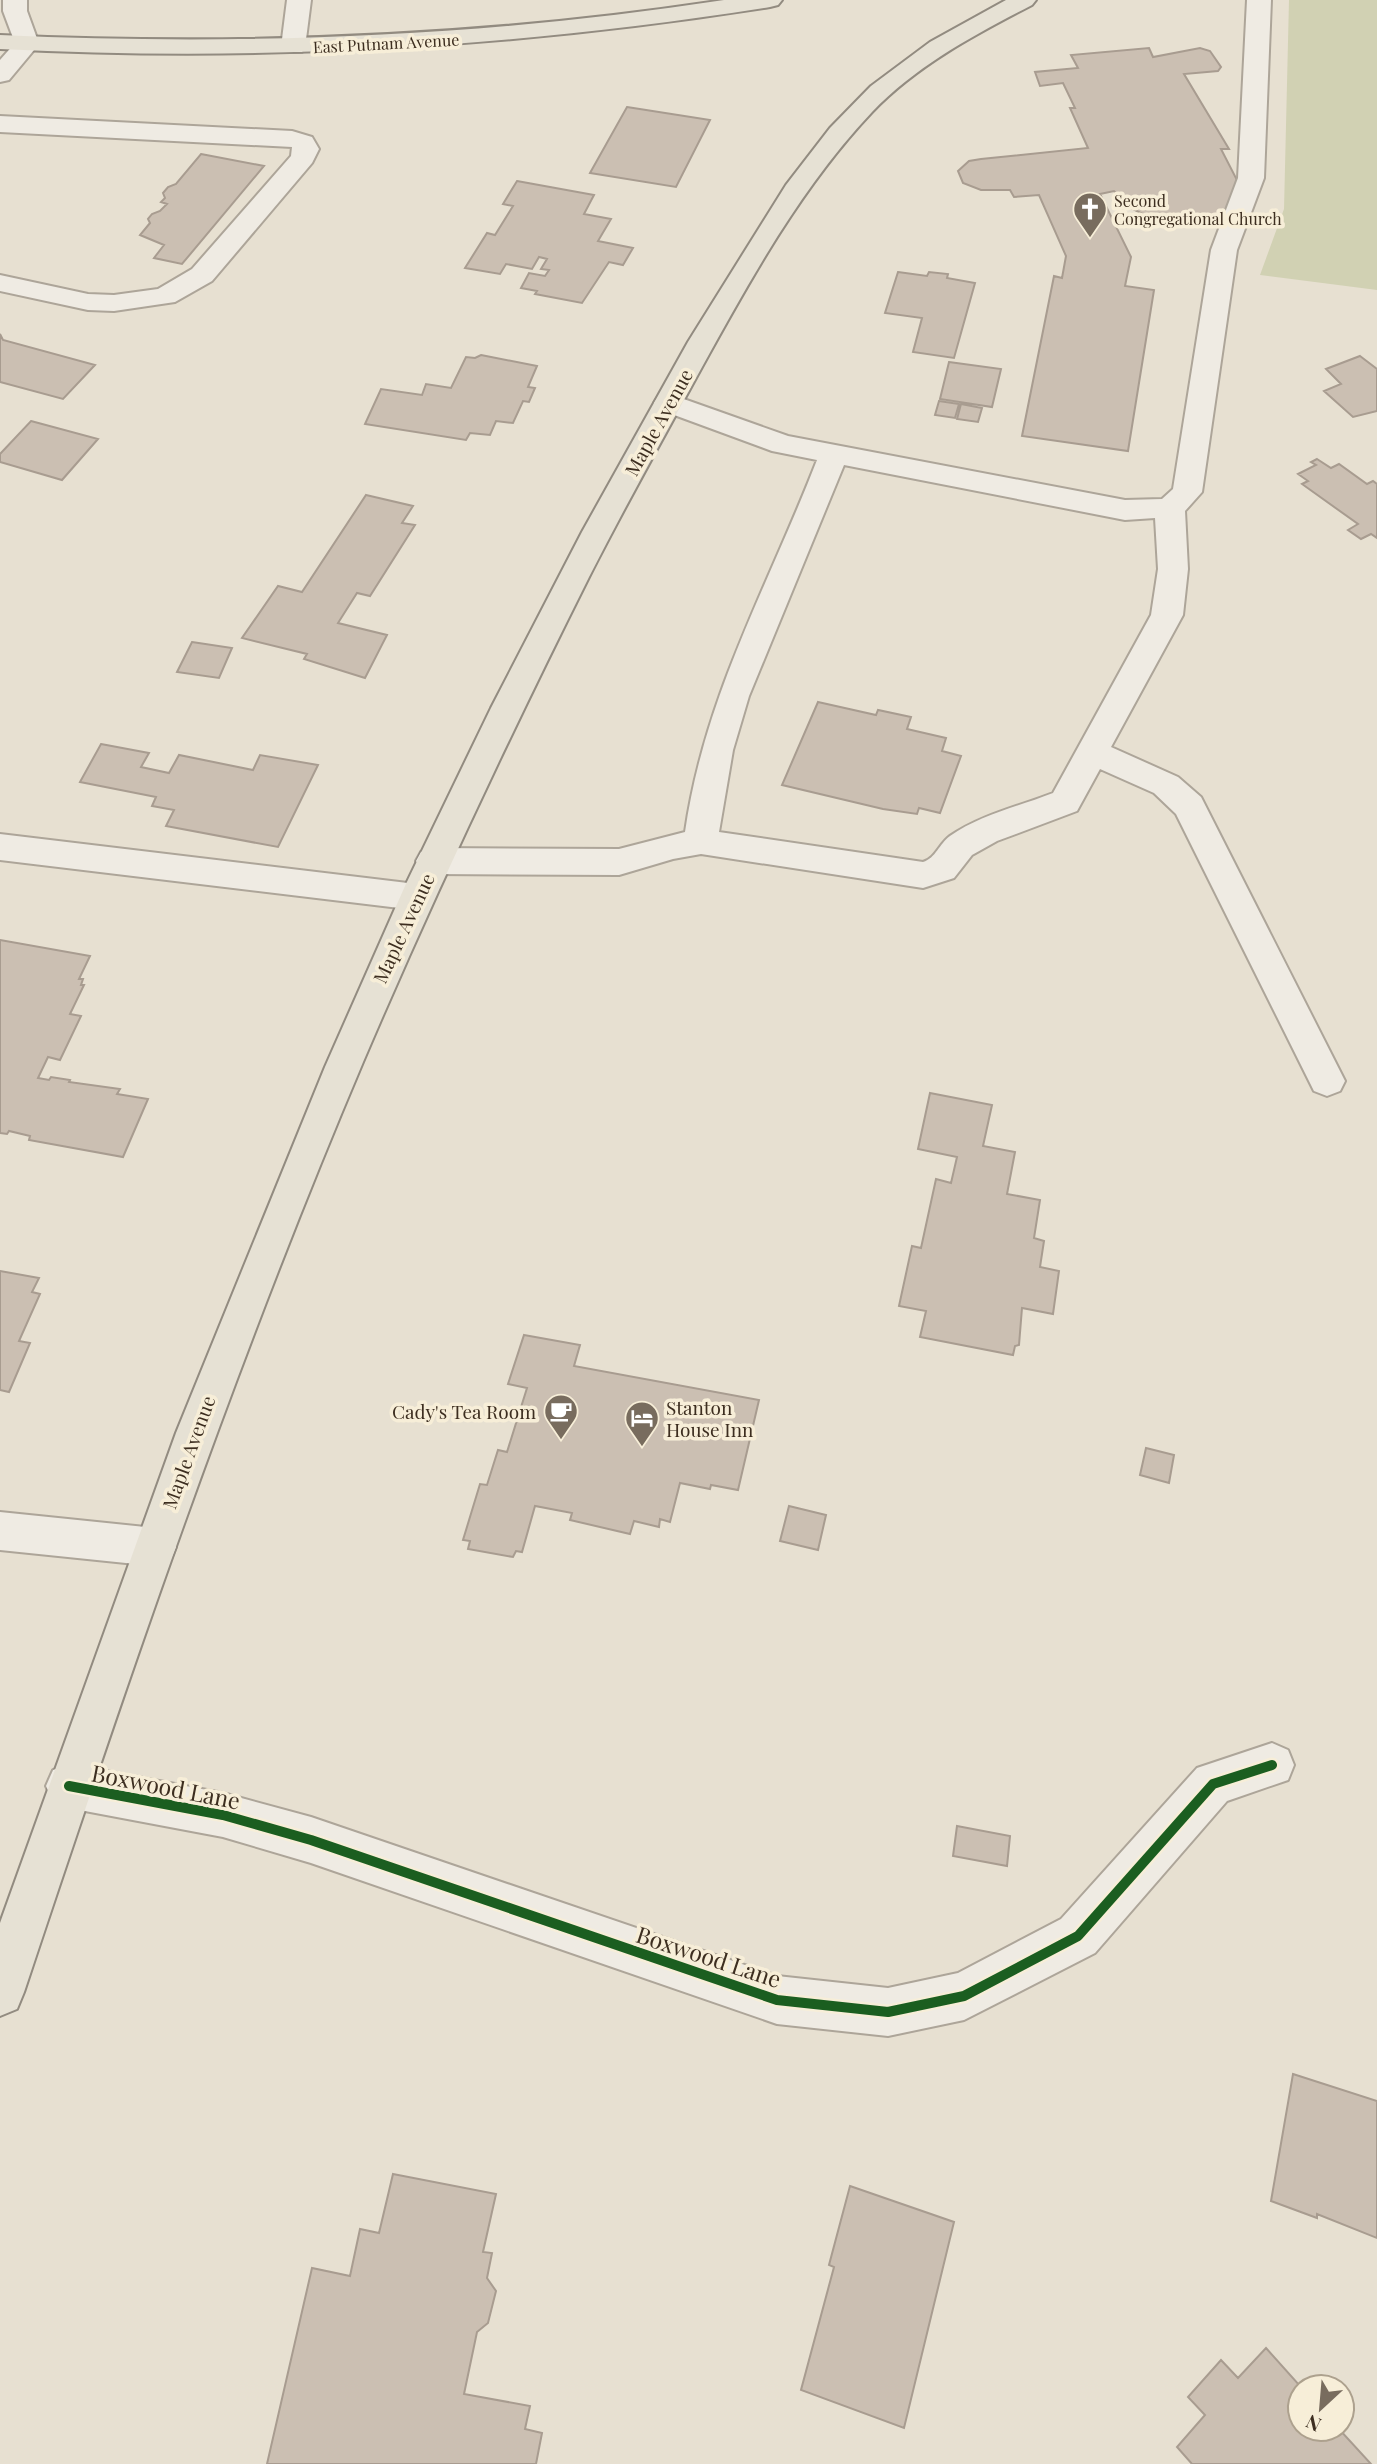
<svg xmlns="http://www.w3.org/2000/svg" width="1377" height="2464" font-family="'Playfair Display',serif">
<style>
.cemetery{fill:#d1d1b3}
.building{fill:#cbbfb2;stroke:#a89c90;stroke-width:2}
.lines{fill:none;stroke-linecap:round;stroke-linejoin:round}
.minor-casing{stroke:#ada599;stroke-width:4}
.major-casing{stroke:#928b80;stroke-width:4}
.minor{fill:#efebe3;fill-rule:evenodd}
.major{fill:#e6e1d4;fill-rule:evenodd}
.cycleway-casing{stroke:#f7eed8;stroke-width:15}
.cycleway{stroke:#1b5e20;stroke-width:10}
.labels{text-anchor:middle;dominant-baseline:central;stroke-width:7;stroke-linejoin:round;paint-order:stroke}
.far-street-label{font-size:16px;fill:#3d2e20;stroke:#f7eed8}
.far-poi-label{font-size:16px;fill:#3d2e20;stroke:#f7eed8;text-anchor:start}
.street-label{font-size:19px;fill:#3d2e20;stroke:#f7eed8}
.poi-label{font-size:19px;fill:#3d2e20;stroke:#f7eed8;text-anchor:start}
.near-street-label{font-size:23px;fill:#3d2e20;stroke:#f7eed8}
</style>
<rect width="100%" height="100%" fill="#e7e0d1"/>
<!-- cemetery -->
<path class="cemetery" d="M1289,0H1377V290L1260,275L1284,209Z"/>
<!-- building -->
<path class="building" d="M1149,48L1153,57L1200,48L1210,51L1221,67L1218,71L1184,74L1229,149H1221L1238,182L1230,210L1208,220L1179,222L1150,218L1129,207L1114,191L1100,194L1131,257L1125,286L1154,290L1128,451L1022,436L1054,276L1062,278L1066,256L1039,195L1014,197L1010,190H981L963,183L958,171L969,161L981,159L1088,148L1070,108H1075L1063,83L1040,86L1035,72L1078,68L1071,55Z
M627,107L710,120L676,187L590,173Z
M201,154L264,166L182,264L154,258L164,245L140,235L150,223L148,219L152,214L160,211L167,204L161,202L165,198L163,193L168,187L176,184Z
M517,181L594,195L584,214L611,219L598,241L633,248L623,265L609,262L582,303L535,294L537,291L521,288L529,273L545,276L549,270L541,269L547,259L539,257L532,269L506,264L500,274L465,268L487,233L495,235L513,206L503,204Z
M898,272L927,276L929,272L948,274L947,278L975,283L954,358L913,352L922,318L885,313Z
M0,334L3,340L95,365L63,399L0,382Z
M481,355L537,366L528,387L535,388L529,402L523,401L513,423L496,421L490,435L470,433L466,440L365,424L381,389L422,395L426,384L451,388L466,357L475,358Z
M1360,356L1377,369V411L1353,417L1324,391L1341,384L1326,369Z
M949,362L1001,369L992,407L940,399Z
M939,401L959,404L955,418L935,415Z
M961,404L982,408L978,422L957,419Z
M31,421L98,439L62,480L0,462V454Z
M1317,459L1331,468L1339,464L1367,484L1373,481L1377,484V538L1371,534L1361,539L1348,530L1358,524L1302,484L1308,481L1298,474L1316,465L1311,462Z
M366,495L413,506L402,523L415,525L370,596L357,593L338,623L387,635L365,678L304,659L307,654L242,638L278,586L302,592Z
M192,642L232,648L219,678L177,672Z
M818,702L876,715L878,710L911,717L907,729L946,738L942,751L961,756L940,813L919,808L917,814L883,809L782,785Z
M101,744L149,753L141,767L169,773L179,755L253,770L260,755L318,765L278,847L166,826L174,810L152,806L156,797L80,782Z
M0,940L90,956L79,979H83L81,985H84L70,1014L81,1016L60,1060L48,1057L38,1078L49,1080L51,1077L70,1080L69,1082L120,1089L117,1094L148,1099L123,1157L29,1140L30,1136L9,1131L7,1134L0,1133Z
M930,1093L992,1105L983,1146L1015,1152L1007,1194L1040,1200L1034,1238L1044,1241L1040,1267L1059,1271L1053,1314L1022,1308L1019,1345L1015,1346L1013,1355L920,1337L926,1311L899,1306L912,1246L921,1248L936,1179L951,1183L957,1157L918,1149Z
M0,1271L39,1278L32,1292L40,1294L19,1341L30,1343L9,1392L0,1390Z
M524,1335L580,1345L574,1366L759,1400L738,1490L711,1485L710,1489L680,1483L670,1522L660,1519L659,1527L634,1521L630,1534L570,1520L572,1513L535,1506L522,1552L516,1551L513,1557L468,1549L470,1541L463,1540L480,1484L487,1485L498,1450L507,1452L527,1388L508,1384Z
M1146,1448L1174,1455L1169,1483L1140,1475Z
M789,1506L826,1515L818,1550L780,1541Z
M957,1826L1010,1836L1007,1866L953,1856Z
M1293,2074L1377,2101V2238L1317,2214V2218L1271,2201Z
M393,2174L496,2194L483,2252L492,2253L487,2278L496,2291L488,2323L477,2332L464,2394L530,2406L525,2429L542,2433L536,2464H267L312,2268L350,2276L360,2229L379,2233Z
M850,2186L954,2222L904,2428L801,2390L834,2267L829,2265Z
M1266,2348L1301,2387L1300,2429H1339L1371,2464H1192L1177,2447L1205,2415L1188,2397L1221,2360L1238,2378Z"/>
<g class="lines">
<!-- minor casing -->
<g class="minor-casing">
<path id="minor" d="M3,0H27V11L39,44L9,80L0,82V60L15,43L3,11Z
M287,0H311L305,47L302,52H284L281,47Z
M1247,0H1271L1264,178L1237,250L1202,492L1185,511L1188,569L1183,615L1111,747L1178,777L1201,797L1345,1081L1340,1091L1327,1096L1314,1091L1176,814L1154,793L1100,769L1077,811L997,841L972,855L954,878L923,888L701,854L673,859L619,875L433,874L421,870L416,861L421,852L433,848L619,849L685,832C705,694 768,587 817,460L772,451L658,409L654,403L658,397L668,394L678,397L788,436L1125,500L1162,499L1173,489L1211,250L1238,178ZM844,465L1125,520L1155,518L1158,569L1151,615L1053,793C1020,806 980,815 950,836C939,844 936,858 923,862L719,832L733,750L749,696Z
M0,116L292,131L312,137L319,149L312,163L212,281L175,302L114,311L88,310L0,291V275L88,294L114,295L158,289L192,269L291,156L292,147L0,132Z
M0,834L416,884L428,888L433,897L428,906L416,910L0,860Z
M0,1512L155,1528L170,1533L176,1547L170,1561L155,1566L0,1550Z
M1272,1743L1288,1750L1294,1765L1288,1780L1227,1801L1095,1953L964,2020L888,2036L777,2024L311,1863L223,1837L69,1808L53,1802L46,1786L53,1770L69,1764L223,1793L311,1817L777,1976L888,1988L958,1973L1061,1919L1197,1768Z"/>
</g>
<!-- major casing -->
<g class="major-casing">
<path id="major" d="M724,0H782L778,5L770,7C510,48 263,62 0,49V35C243,46 483,37 724,0Z
M1006,0H1036L1032,5C976,34 917,65 872,112C802,186 751,278 702,367C664,437 625,506 589,577C509,737 433,898 363,1062C234,1366 128,1679 24,1992L17,2009L0,2016V1923L176,1433L325,1067L405,886L491,708L582,532L688,342L786,185L830,128L871,86L930,42Z"/>
</g>
<!-- minor -->
<use href="#minor" class="minor"/>
<!-- major -->
<use href="#major" class="major"/>
<!-- cycleway casing -->
<g class="cycleway-casing">
<path id="cycleway" d="M69,1786L223,1815L311,1840L777,2000L888,2012L964,1996L1078,1936L1213,1784L1272,1765"/>
</g>
<!-- cycleway -->
<use href="#cycleway" class="cycleway"/>
</g>
<!-- icons -->
<defs>
<g id="church-pin" transform="scale(1.75)"><path d="M0 17L-7.5 6A9.5 9.5 0 1 1 7.5 6Z" fill="#786c5e" stroke="#f7eed8"/><path d="M-1.2-6h2.4v3.5h3.3v2.4h-3.3V6h-2.4V-.1h-3.3v-2.4h3.3Z" fill="#fff"/></g>
<g id="cafe-pin" transform="scale(1.75)"><path d="M0 17L-7.5 6A9.5 9.5 0 1 1 7.5 6Z" fill="#786c5e" stroke="#f7eed8"/><path d="M-5.5-4.5H6V0H3Q3 3.5 0 3.5H-2.5Q-5.5 3.5-5.5 0ZM3-3.2v2h1.7v-2ZM-6 4.5H4V6H-6Z" fill="#fff"/></g>
<g id="hotel-pin" transform="scale(1.75)"><path d="M0 17L-7.5 6A9.5 9.5 0 1 1 7.5 6Z" fill="#786c5e" stroke="#f7eed8"/><path d="M-6-4.5h1.5V1H6V5H4.5V3h-9V5H-6ZM-4 0a1.8 1.8 0 1 1 3.6 0ZM.5 0V-2.5h3Q6-2.5 6 0Z" fill="#fff"/></g>
</defs>
<g fill-rule="evenodd">
<use href="#church-pin" x="1090" y="209"/>
<use href="#cafe-pin" x="561" y="1411"/>
<use href="#hotel-pin" x="642" y="1418"/>
</g>
<g class="labels">
<!-- far-street labels -->
<g class="far-street-label">
<text transform="translate(386 43) rotate(-3)">East Putnam Avenue</text>
</g>
<!-- far-poi labels -->
<g class="far-poi-label">
<text x="1114" y="200">Second<tspan x="1114" dy="18">Congregational Church</tspan></text>
</g>
<!-- street labels -->
<g class="street-label">
<text transform="translate(658 422) rotate(-61)">Maple Avenue</text>
<text transform="translate(403 928) rotate(-65)">Maple Avenue</text>
<text transform="translate(188 1452) rotate(-70)">Maple Avenue</text>
</g>
<!-- poi labels -->
<g class="poi-label">
<text x="666" y="1407">Stanton<tspan x="666" dy="22">House Inn</tspan></text>
<text x="536" y="1411" text-anchor="end">Cady's Tea Room</text>
</g>
<!-- near-street labels -->
<g class="near-street-label">
<text transform="translate(166 1786) rotate(11)">Boxwood Lane</text>
<text transform="translate(709 1956) rotate(18)">Boxwood Lane</text>
</g>
</g>
<!-- north arrow -->
<g transform="translate(1321 2408) rotate(206)"><circle r="33" fill="#f7eed8" stroke="#ada18e" stroke-width="2"/>
<path d="M0-5L12 26L0 18L-12 26Z" fill="#786c5e"/>
<text y="-10" font-size="19" font-weight="bold" text-anchor="middle" fill="#3d2e20">N</text>
</g>
</svg>
